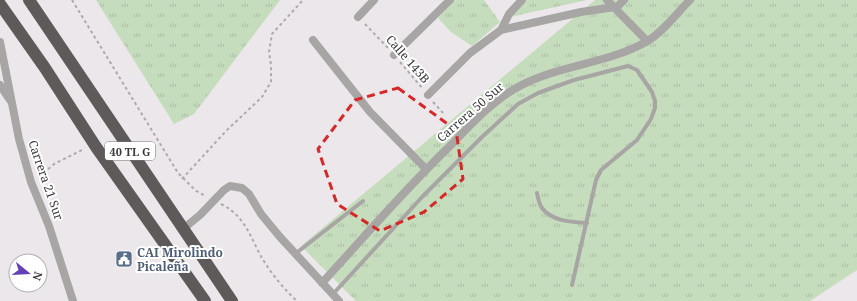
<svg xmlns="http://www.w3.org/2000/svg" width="857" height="301" font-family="'Noto Serif',serif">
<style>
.grass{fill:url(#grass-tufts)}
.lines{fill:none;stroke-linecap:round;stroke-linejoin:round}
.path{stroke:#adaaad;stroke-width:2;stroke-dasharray:3 3;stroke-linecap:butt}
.lane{stroke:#a8a5a5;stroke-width:4}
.street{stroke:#a8a5a5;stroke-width:8}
.highway{stroke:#5f5a5a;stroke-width:12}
.marked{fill:none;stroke:#d62828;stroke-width:3;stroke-dasharray:8 5;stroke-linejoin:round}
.labels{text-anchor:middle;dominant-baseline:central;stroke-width:4;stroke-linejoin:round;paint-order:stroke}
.shield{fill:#fff;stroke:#767576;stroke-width:1}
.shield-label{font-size:11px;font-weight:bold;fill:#3c3a3c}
.street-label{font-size:12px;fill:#3c3a3c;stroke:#fff}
.service-label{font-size:12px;font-weight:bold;fill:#4e5e75;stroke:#fff;text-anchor:start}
</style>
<defs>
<pattern id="grass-tufts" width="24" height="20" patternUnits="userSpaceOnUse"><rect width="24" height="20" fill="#c6ddbd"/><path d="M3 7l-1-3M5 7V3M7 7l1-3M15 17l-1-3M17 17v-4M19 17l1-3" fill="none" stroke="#abbea3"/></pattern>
</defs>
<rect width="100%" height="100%" fill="#ebe7eb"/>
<!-- grass -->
<path class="grass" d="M96,0H280L194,114L174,124Z
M455,0H484L500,22L472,46L451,32L438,18Z
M527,0H587L510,17Z
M595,0H857V270L810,301H356L301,246Z"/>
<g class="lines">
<!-- path -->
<path class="path" d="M72,0L178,173L195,190L205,196
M365,24L388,48
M400,62L423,89
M433,102L444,114
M39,177L54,164L84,149
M182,179L226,131L262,97L271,82V65L269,52L272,34L303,0
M221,204C249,218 251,243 267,266C275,278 286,291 297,301"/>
<!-- lane -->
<path class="lane" d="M537,193C538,198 539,204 542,208C551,221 572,222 587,223
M295,254L363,201
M333,294L423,196L482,137L518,104L538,93L574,80L628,66L637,70L652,92L655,101V108L651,119L637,140L601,170L596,180L572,285"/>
<!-- street -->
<path class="street" d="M607,0L647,41
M358,17L374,0
M501,30L581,12L615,7L618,6L624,0
M313,40L370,112L426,169
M0,42L19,139L31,182L49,226L73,301
M394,55L450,0
M0,85L10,100
M428,95L470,53L501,30L509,14L522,0
M183,229L200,215L224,190L230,186L242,188L249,194L261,214L280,237L339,301
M322,283C365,236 406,188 452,144C469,126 487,107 508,93C549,65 603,66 646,42C661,34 678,12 690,0"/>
<!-- highway -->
<path class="highway" d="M29,0L232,301
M0,4L45,68L96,147L205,301"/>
</g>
<!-- marked area -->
<path class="marked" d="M398,88L456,130L463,179L424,212L380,231L337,204L318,149L355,100Z"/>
<!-- icons -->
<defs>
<g id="civic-square" transform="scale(0.9)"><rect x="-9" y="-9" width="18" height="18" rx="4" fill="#5c6f8a" stroke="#fff"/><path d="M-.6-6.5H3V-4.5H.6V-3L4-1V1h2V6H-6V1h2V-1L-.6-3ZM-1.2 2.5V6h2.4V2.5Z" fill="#fff"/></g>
</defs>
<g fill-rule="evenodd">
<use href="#civic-square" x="124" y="259"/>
</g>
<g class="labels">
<!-- shield labels -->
<rect class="shield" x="105" y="142" width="50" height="18" rx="3"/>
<g class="shield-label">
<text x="130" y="151">40 TL G</text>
</g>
<!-- street labels -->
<g class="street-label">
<text transform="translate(408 59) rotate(49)">Calle 143B</text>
<text transform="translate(470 112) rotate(-41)">Carrera 50 Sur</text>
<text transform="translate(46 180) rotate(71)">Carrera 21 Sur</text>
</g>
<!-- service labels -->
<g class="service-label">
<text x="137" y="252">CAI Mirolindo<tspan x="137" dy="14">Picaleña</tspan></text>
</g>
</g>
<!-- north arrow -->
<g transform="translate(28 273) rotate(108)"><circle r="19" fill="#ffffff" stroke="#b1b0b1"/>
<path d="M0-3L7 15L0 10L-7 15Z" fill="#6740b8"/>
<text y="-6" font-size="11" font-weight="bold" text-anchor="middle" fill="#3c3a3c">N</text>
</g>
</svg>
